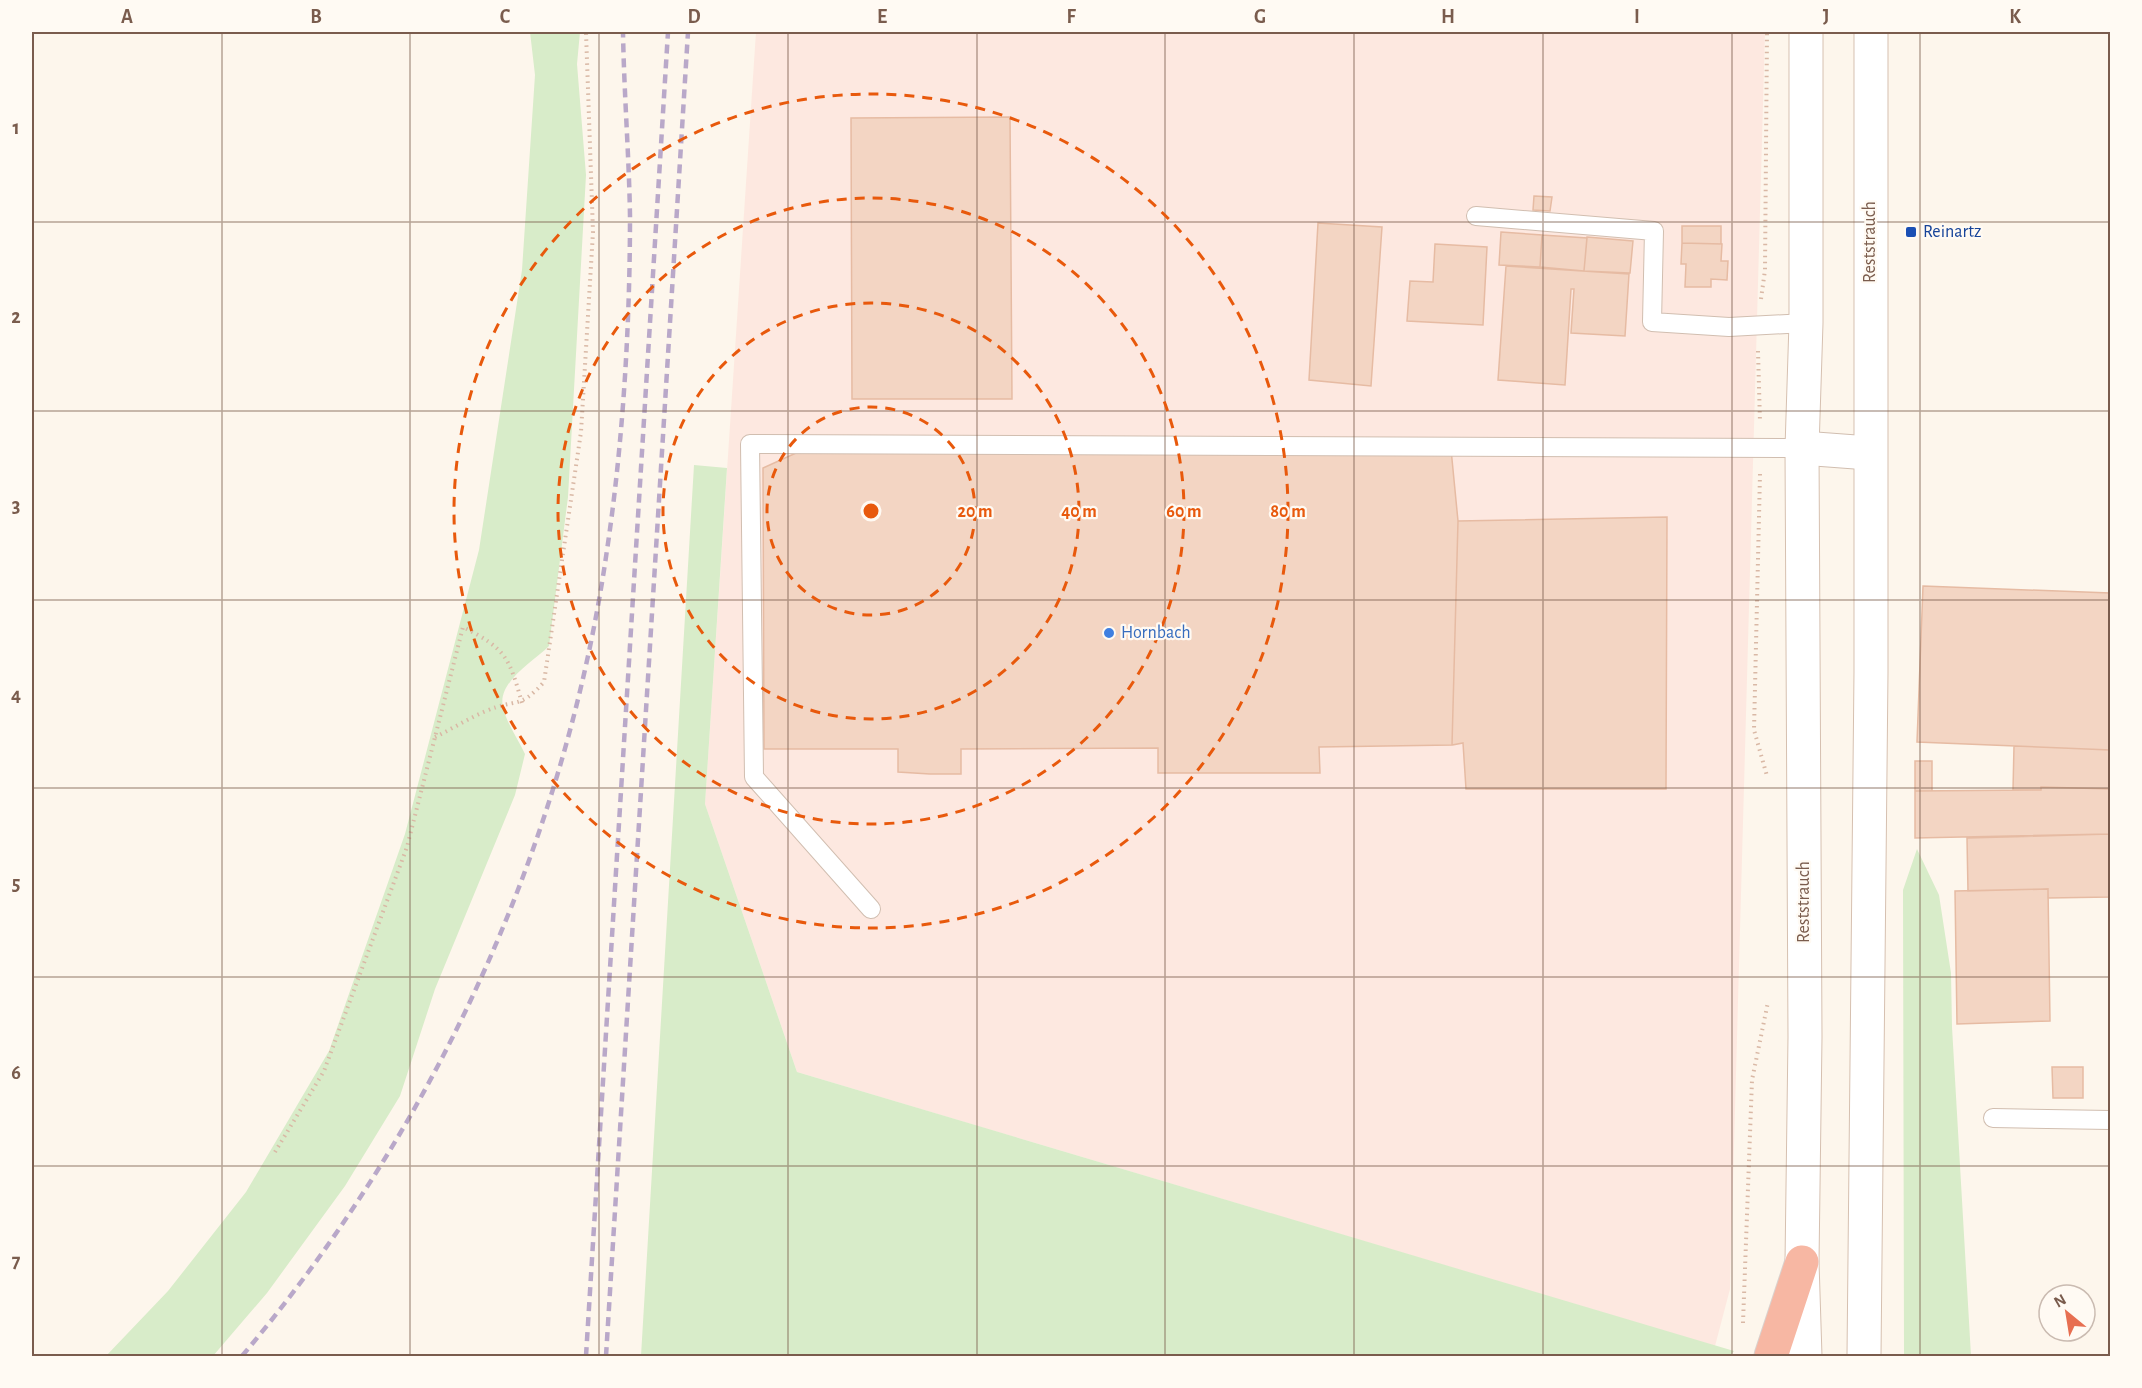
<svg xmlns="http://www.w3.org/2000/svg" width="2142" height="1388" font-family="'Alegreya Sans',sans-serif">
<style>
.commercial{fill:#fde8e0}
.green{fill:#d8ecc9}
.building{fill:#f3d5c3;stroke:#e6bba3;stroke-width:1.5}
.lines{fill:none;stroke-linecap:round;stroke-linejoin:round}
.service-casing{stroke:#d1beb0;stroke-width:20}
.minor-casing{stroke:#d1beb0;stroke-width:35}
.secondary-casing{stroke:#d6c0b0;stroke-width:35}
.motorway-casing{stroke:#dad1cd;stroke-width:35}
.path{stroke:#d9b8a5;stroke-width:4;stroke-dasharray:1.5 4.5;stroke-linecap:butt}
.service{stroke:#fff;stroke-width:18}
.minor{stroke:#fff;stroke-width:33}
.secondary{stroke:#fff;stroke-width:33}
.motorway{stroke:#f7b7a3;stroke-width:33}
.rail{stroke:#b9a8c9;stroke-width:4.5;stroke-dasharray:9 6;stroke-linecap:butt}
.grid{fill:none;stroke:#7a5c4d;stroke-width:1.5;stroke-opacity:0.55}
.ring{fill:none;stroke:#e8590c;stroke-width:3;stroke-dasharray:10 8}
.transit-dot{fill:#1a4fb4;stroke:#fffaf3;stroke-width:2}
.shop-dot{fill:#3f7fe0;stroke:#fffaf3;stroke-width:2}
.labels{text-anchor:middle;dominant-baseline:central;stroke-width:4.5;stroke-linejoin:round;paint-order:stroke}
.transit-label{font-size:18px;fill:#164399;stroke:#fffaf3;text-anchor:start}
.street-label{font-size:18px;fill:#7a5c4d;stroke:#fffaf3}
.shop-label{font-size:18px;fill:#366cbe;stroke:#fffaf3;text-anchor:start}
.centre{fill:#e8590c;stroke:#fffaf3;stroke-width:3}
.ring-label{font-size:18px;text-anchor:middle;font-weight:bold;fill:#e8590c;stroke:#fffaf3;stroke-width:4.5;stroke-linejoin:round;paint-order:stroke}
.neatline{fill:none;stroke:#7a5c4d;stroke-width:2}
.grid-label{font-size:20px;text-anchor:middle;font-weight:bold;fill:#7a5c4d}
</style>
<rect width="100%" height="100%" fill="#fdf6ec"/>
<!-- commercial -->
<path class="commercial" d="M756,32H1765L1730,1289L1715,1346L797,1072L705,804Z"/>
<!-- green -->
<path class="green" d="M530,32H580L577,64L586,175L568,497L549,646C533,662 497,682 503,707C506,722 518,739 525,754L515,795L435,989L400,1096L345,1186L267,1293L213,1356H106L168,1291L246,1192L329,1051L405,834L479,550L522,270L535,75Z
M694,465L727,468L705,804L797,1072L1734,1351L1730,1356H641Z
M1917,849L1939,895L1951,973L1952,1027L1971,1356H1904L1903,890Z"/>
<!-- building -->
<path class="building" d="M1010,117L1012,399H852L851,118Z
M1534,196L1552,197L1550,211L1533,210Z
M1318,223L1382,227L1371,386L1309,380Z
M1682,226H1721V244L1682,243Z
M1501,232L1542,235L1540,267L1499,265Z
M1542,235L1587,238L1584,271L1540,267Z
M1587,237L1633,241L1630,273L1584,271Z
M1682,243L1722,244L1721,261H1728L1727,280L1711,279V287H1685L1686,264H1681Z
M1435,244L1487,247L1483,325L1407,321L1410,281L1433,282Z
M1506,266L1629,274L1625,336L1571,333L1574,289H1571L1565,385L1498,380Z
M1451,449L1458,521L1452,745L1319,747L1320,773H1158V748L961,749V774H930L898,772V749H764L763,468L796,453Z
M1667,517L1666,789H1466L1463,743L1452,745L1458,521Z
M1923,586L2110,593V750L1917,742Z
M2014,746L2110,750V789L2041,787V790H2013Z
M1915,761H1932V791H1915Z
M2041,787L2110,789V834L1915,838V791L2041,790Z
M2110,834V897L2048,898V889L1968,891L1967,838Z
M2048,889L2050,1021L1957,1024L1955,891Z
M2052,1067H2083V1098H2053Z"/>
<g class="lines">
<!-- service casing -->
<g class="service-casing">
<path id="service" d="M1476,216L1654,231L1652,322L1729,327L1806,323
M871,909L754,777L750,444L1802,448
M1993,1118L2110,1120"/>
</g>
<!-- minor casing -->
<g class="minor-casing">
<path id="minor" d="M1802,448L1869,453"/>
</g>
<!-- secondary casing -->
<g class="secondary-casing">
<path id="secondary" d="M1805,1356L1802,1262L1805,1037L1802,448L1806,323V32
M1864,1356L1871,672V32"/>
</g>
<!-- motorway casing -->
<g class="motorway-casing">
<path id="motorway" d="M1771,1356L1802,1262"/>
</g>
<!-- path -->
<path class="path" d="M1761,299L1765,270L1767,32
M1758,351L1760,422
M1760,474L1754,730L1767,776
M435,737C452,729 469,718 486,711C516,698 519,710 544,682L581,432L593,232L586,32
M275,1152L324,1071L407,847L463,627C506,649 509,657 522,703
M1743,1323L1752,1080L1768,1002"/>
<!-- service -->
<use href="#service" class="service"/>
<!-- minor -->
<use href="#minor" class="minor"/>
<!-- secondary -->
<use href="#secondary" class="secondary"/>
<!-- motorway -->
<use href="#motorway" class="motorway"/>
<!-- rail -->
<path class="rail" d="M242,1356C434,1129 565,845 607,550C623,443 630,325 630,216C629,155 624,93 623,32
M586,1356L668,32
M606,1356L688,32"/>
</g>
<!-- grid -->
<path class="grid" d="M222,32V1356M410,32V1356M599,32V1356M788,32V1356M977,32V1356M1165,32V1356M1354,32V1356M1543,32V1356M1732,32V1356M1920,32V1356M32,222H2110M32,411H2110M32,600H2110M32,788H2110M32,977H2110M32,1166H2110"/>
<!-- distance rings -->
<g class="ring">
<circle cx="871" cy="511" r="104"/>
<circle cx="871" cy="511" r="208"/>
<circle cx="871" cy="511" r="313"/>
<circle cx="871" cy="511" r="417"/>
</g>
<!-- markers -->
<rect class="transit-dot" x="1905" y="226" width="12" height="12" rx="3"/>
<circle class="shop-dot" cx="1109" cy="633" r="6"/>
<g class="labels">
<!-- transit labels -->
<g class="transit-label">
<text x="1923" y="232">Reinartz</text>
</g>
<!-- street labels -->
<g class="street-label">
<text transform="translate(1870 242) rotate(-90)">Reststrauch</text>
<text transform="translate(1804 902) rotate(-90)">Reststrauch</text>
</g>
<!-- shop labels -->
<g class="shop-label">
<text x="1121" y="633">Hornbach</text>
</g>
</g>
<circle cx="871" cy="511" r="9" class="centre"/>
<g class="ring-label">
<text x="975" y="517">20 m</text>
<text x="1079" y="517">40 m</text>
<text x="1184" y="517">60 m</text>
<text x="1288" y="517">80 m</text>
</g>
<!-- border -->
<rect width="2142" height="1388" fill="none" stroke="#fffaf3" stroke-width="66"/>
<!-- north arrow -->
<g transform="translate(2067 1313) rotate(330)"><circle r="28" fill="#fffaf3" stroke="#cabbb1" stroke-width="1.5"/>
<path d="M0-4.5L10 22L0 15L-10 22Z" fill="#e76f51"/>
<text y="-9" font-size="16" font-weight="bold" text-anchor="middle" fill="#7a5c4d">N</text>
</g>
<rect x="33" y="33" width="2076" height="1322" class="neatline"/>
<g class="grid-label">
<text x="127" y="23">A</text>
<text x="316" y="23">B</text>
<text x="505" y="23">C</text>
<text x="694" y="23">D</text>
<text x="882" y="23">E</text>
<text x="1071" y="23">F</text>
<text x="1260" y="23">G</text>
<text x="1448" y="23">H</text>
<text x="1637" y="23">I</text>
<text x="1826" y="23">J</text>
<text x="2015" y="23">K</text>
<text x="16" y="134">1</text>
<text x="16" y="323">2</text>
<text x="16" y="512">3</text>
<text x="16" y="701">4</text>
<text x="16" y="890">5</text>
<text x="16" y="1079">6</text>
<text x="16" y="1267">7</text>
</g>
</svg>
